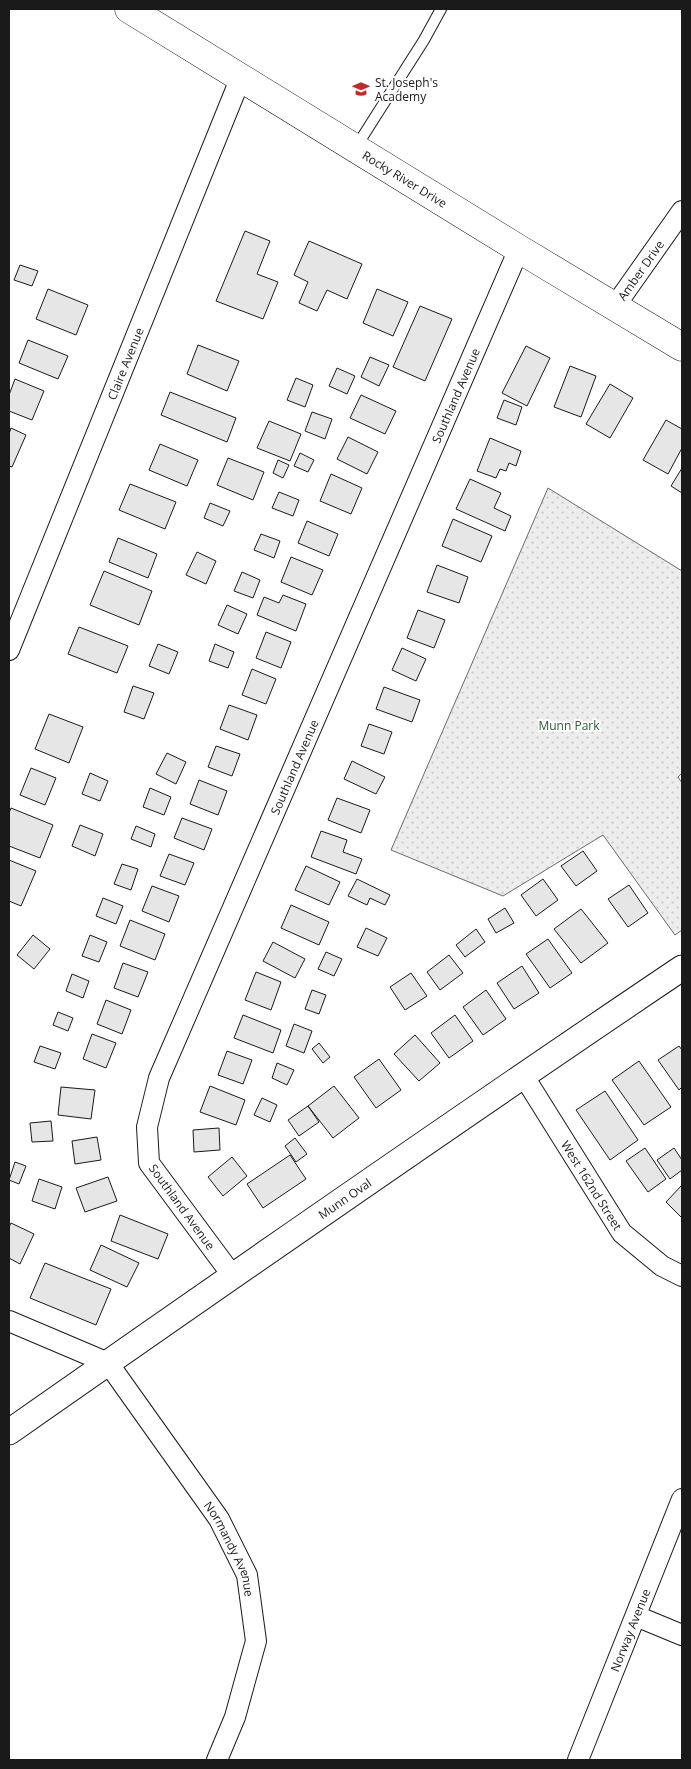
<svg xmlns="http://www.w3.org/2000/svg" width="691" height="1769" font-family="'Open Sans',sans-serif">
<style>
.green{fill:url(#green-dots);stroke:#6a6a6a}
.building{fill:#e6e6e6;stroke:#1a1a1a}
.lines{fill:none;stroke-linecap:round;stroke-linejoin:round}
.service-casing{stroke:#1a1a1a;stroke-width:12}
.minor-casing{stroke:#1a1a1a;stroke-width:22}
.tertiary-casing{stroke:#1a1a1a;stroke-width:27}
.primary-casing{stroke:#1a1a1a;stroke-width:29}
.service{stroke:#fff;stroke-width:10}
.minor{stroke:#fff;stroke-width:20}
.tertiary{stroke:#fff;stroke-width:25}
.primary{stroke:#fff;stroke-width:28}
.labels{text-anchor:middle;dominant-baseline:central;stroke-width:4;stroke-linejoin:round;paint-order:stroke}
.poi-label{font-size:12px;fill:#1a1a1a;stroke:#fff;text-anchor:start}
.street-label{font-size:12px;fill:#1a1a1a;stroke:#fff}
.park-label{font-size:12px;fill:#2b5a34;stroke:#fff}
</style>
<defs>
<pattern id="green-dots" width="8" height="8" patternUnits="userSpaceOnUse" patternTransform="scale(1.25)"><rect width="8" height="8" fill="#ededed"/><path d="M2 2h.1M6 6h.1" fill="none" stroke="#cbcbcb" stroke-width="1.8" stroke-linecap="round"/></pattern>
</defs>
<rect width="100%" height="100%" fill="#fff"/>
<!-- green -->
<path class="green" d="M548,488L682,571V773L678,777L682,783V930L675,935L603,835L503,896L391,850Z"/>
<!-- building -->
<path class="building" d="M245,231L270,241L257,274L278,282L263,319L216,301Z
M309,241L362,264L347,299L327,290L317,311L299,303L308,282L294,275Z
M20,265L38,271L32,286L14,280Z
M48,289L88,305L76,335L36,319Z
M377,289L408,302L393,336L363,323Z
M420,306L452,319L425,381L393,367Z
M28,340L68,356L58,379L19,363Z
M198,345L239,361L227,391L187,374Z
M526,346L550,358L527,406L502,393Z
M370,357L389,365L379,386L361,377Z
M570,366L596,376L581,417L554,407Z
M337,368L355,376L347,394L329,386Z
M296,378L313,385L305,407L287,400Z
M15,379L44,391L32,420L9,411V395Z
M610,384L633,398L610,438L586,424Z
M170,392L236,418L227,442L161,415Z
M361,395L396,411L385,434L350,418Z
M504,400L522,407L516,425L497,418Z
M312,412L332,419L325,439L305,431Z
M666,420L682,429V448L668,474L643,460Z
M269,421L301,434L290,461L257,448Z
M11,428L26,435L12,467L9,466V434Z
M348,437L378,452L367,474L337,459Z
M490,438L521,451L516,466L509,463L506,471L500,469L496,478L477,471Z
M160,444L198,460L187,486L149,470Z
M300,453L314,460L308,472L294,466Z
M228,458L264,472L253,500L217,485Z
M278,460L289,465L283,478L273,473Z
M682,468V493L671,486Z
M331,474L362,488L351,514L320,501Z
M470,479L501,493L494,508L511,516L505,531L456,509Z
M130,484L176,502L165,529L119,510Z
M279,492L299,500L293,516L272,508Z
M210,503L230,511L223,526L204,518Z
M453,519L492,536L481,562L442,546Z
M307,521L338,534L329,556L298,543Z
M261,534L280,541L274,558L254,550Z
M118,538L157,554L148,578L109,562Z
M197,552L216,561L206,584L186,575Z
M291,557L323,570L312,595L281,582Z
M437,565L468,577L459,603L427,592Z
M104,571L152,591L139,625L90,605Z
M242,572L260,580L253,598L234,591Z
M283,595L306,604L296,631L257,615L264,597L279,603Z
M227,605L247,614L238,634L218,625Z
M418,610L445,620L434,648L407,638Z
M79,627L128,646L117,673L68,654Z
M266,632L291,642L281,668L256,658Z
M158,644L178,652L169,674L149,666Z
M215,644L234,652L228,668L209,661Z
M402,648L426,659L416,681L392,670Z
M252,669L276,679L266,704L242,695Z
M133,686L154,693L144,719L124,712Z
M384,687L420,700L412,722L376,709Z
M229,705L257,715L248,740L220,729Z
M49,714L83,727L69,763L35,749Z
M369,724L392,732L384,754L361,746Z
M216,746L240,754L232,776L208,767Z
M167,753L186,762L176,784L156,774Z
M352,761L385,777L376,794L344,779Z
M31,768L56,778L45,805L20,795Z
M90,773L108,781L100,801L82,794Z
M199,780L227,791L218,815L190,804Z
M150,788L171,797L164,815L143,807Z
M337,798L370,810L361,833L328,820Z
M11,808L53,825L40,858L9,846V813Z
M182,818L212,829L204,850L174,838Z
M80,825L103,834L95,856L72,846Z
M136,826L155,834L151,847L131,839Z
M321,831L347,840L343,852L362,859L356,874L311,857Z
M583,851L597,871L576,886L561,866Z
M169,854L194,863L185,885L160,876Z
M9,860L36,871L21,906L9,901Z
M122,864L138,869L131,890L114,884Z
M306,866L340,882L329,905L295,890Z
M357,879L390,895L385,905L370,898L367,905L348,896Z
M543,879L558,900L536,916L521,895Z
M629,885L648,913L628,927L608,899Z
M152,886L179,896L169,922L142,911Z
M103,898L123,906L116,924L96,916Z
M291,905L329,922L319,945L281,928Z
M505,908L514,923L496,933L488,919Z
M581,909L608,943L581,963L554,929Z
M130,920L165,934L155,960L120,946Z
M366,928L387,938L378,956L357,947Z
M476,929L485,942L465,957L456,945Z
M33,935L50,949L34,969L17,955Z
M90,935L107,942L99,962L82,956Z
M548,939L572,973L550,988L526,954Z
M273,942L305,959L295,978L263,961Z
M326,952L342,959L334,976L318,969Z
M449,955L463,973L440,990L427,972Z
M123,963L148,972L138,997L114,988Z
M522,966L539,993L514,1009L497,983Z
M256,972L281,982L271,1010L245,1000Z
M411,973L427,996L405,1010L390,987Z
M72,974L89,981L83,998L66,991Z
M312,990L326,995L319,1014L305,1009Z
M486,990L506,1019L483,1035L463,1007Z
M106,1000L131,1010L122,1034L97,1024Z
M58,1012L73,1018L68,1031L53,1025Z
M243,1015L281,1030L273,1053L234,1038Z
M455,1015L473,1041L449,1058L431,1033Z
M294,1024L312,1031L304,1053L286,1046Z
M92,1034L116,1043L106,1068L83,1059Z
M415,1035L440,1063L419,1081L394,1054Z
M319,1043L330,1057L323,1063L312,1049Z
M40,1046L61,1053L55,1069L34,1062Z
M679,1046L682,1050V1087L679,1090L658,1060Z
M227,1051L252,1060L243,1084L218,1075Z
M379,1059L401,1090L376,1108L354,1077Z
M639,1061L671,1107L644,1125L612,1080Z
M277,1063L294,1070L287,1085L272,1078Z
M210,1086L245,1100L236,1125L200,1112Z
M334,1086L359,1118L333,1138L308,1106Z
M61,1087L95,1090L91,1119L58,1115Z
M605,1091L638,1140L610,1160L576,1110Z
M262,1098L277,1105L270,1122L254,1115Z
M308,1106L319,1122L299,1136L288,1120Z
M51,1121L53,1141L32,1142L30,1123Z
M219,1128L220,1150L194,1152L193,1130Z
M97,1137L101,1160L75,1164L72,1141Z
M295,1138L307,1154L296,1162L285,1146Z
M645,1148L666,1179L648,1192L626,1161Z
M674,1148L682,1160V1170L670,1179L657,1160Z
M290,1155L306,1179L263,1208L247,1184Z
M232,1157L247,1176L223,1196L208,1177Z
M15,1162L26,1166L19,1184L9,1180Z
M108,1177L117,1201L85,1212L76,1188Z
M39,1179L62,1187L55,1209L32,1201Z
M682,1185V1218L666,1202Z
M120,1215L168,1234L158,1259L111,1241Z
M11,1223L34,1234L20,1264L9,1258V1227Z
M101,1245L139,1263L127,1287L90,1270Z
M45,1263L111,1289L96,1325L30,1298Z"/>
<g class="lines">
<!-- service casing -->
<g class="service-casing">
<path id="service" d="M356,147L424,40L441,9"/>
</g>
<!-- minor casing -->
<g class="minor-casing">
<g id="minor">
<path id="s1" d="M615,306L682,211"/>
<path id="s2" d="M9,650L241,77"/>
<path id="s3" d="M523,1075L622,1233L662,1266L682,1276"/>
<path id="s4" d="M232,1275L149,1163L147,1127L159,1078L519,249"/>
<path id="s5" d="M9,1321L108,1363L219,1519L247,1575L256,1641L235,1717L217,1760"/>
<path d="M636,1616L682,1635"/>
<path id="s6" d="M578,1760L682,1499"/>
</g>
</g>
<!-- tertiary casing -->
<g class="tertiary-casing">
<g id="tertiary">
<path id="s7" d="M9,1432C232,1276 456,1120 682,968"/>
</g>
</g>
<!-- primary casing -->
<g class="primary-casing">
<g id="primary">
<path id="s8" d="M129,9L519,249L682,347"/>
</g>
</g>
<!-- service -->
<use href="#service" class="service"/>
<!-- minor -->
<use href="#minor" class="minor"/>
<!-- tertiary -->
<use href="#tertiary" class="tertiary"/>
<!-- primary -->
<use href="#primary" class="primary"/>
</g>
<!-- icons -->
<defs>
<g id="school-bare" transform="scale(1.35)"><path d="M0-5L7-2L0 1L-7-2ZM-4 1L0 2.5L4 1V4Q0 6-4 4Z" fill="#c62828" stroke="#fff" stroke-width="2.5" paint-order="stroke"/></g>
</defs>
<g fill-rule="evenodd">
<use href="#school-bare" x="361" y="89"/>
</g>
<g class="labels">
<!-- poi labels -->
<g class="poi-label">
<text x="375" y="82">St. Joseph's<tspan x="375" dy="14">Academy</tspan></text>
</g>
<!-- street labels -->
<g class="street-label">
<text stroke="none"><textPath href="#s8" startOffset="324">Rocky River Drive</textPath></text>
<text stroke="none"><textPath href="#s1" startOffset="44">Amber Drive</textPath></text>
<text stroke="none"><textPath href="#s2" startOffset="309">Claire Avenue</textPath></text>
<text stroke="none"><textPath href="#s4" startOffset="970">Southland Avenue</textPath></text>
<text stroke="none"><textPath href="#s4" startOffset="565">Southland Avenue</textPath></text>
<text stroke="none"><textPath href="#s3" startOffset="130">West 162nd Street</textPath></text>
<text stroke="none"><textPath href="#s7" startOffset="409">Munn Oval</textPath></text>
<text transform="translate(182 1207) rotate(54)">Southland Avenue</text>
<text stroke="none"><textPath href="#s5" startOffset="331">Normandy Avenue</textPath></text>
<text stroke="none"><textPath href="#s6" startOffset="140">Norway Avenue</textPath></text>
</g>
<!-- park labels -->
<g class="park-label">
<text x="569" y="725">Munn Park</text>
</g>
</g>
<!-- border -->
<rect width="691" height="1769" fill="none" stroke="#1a1a1a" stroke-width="20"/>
</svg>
